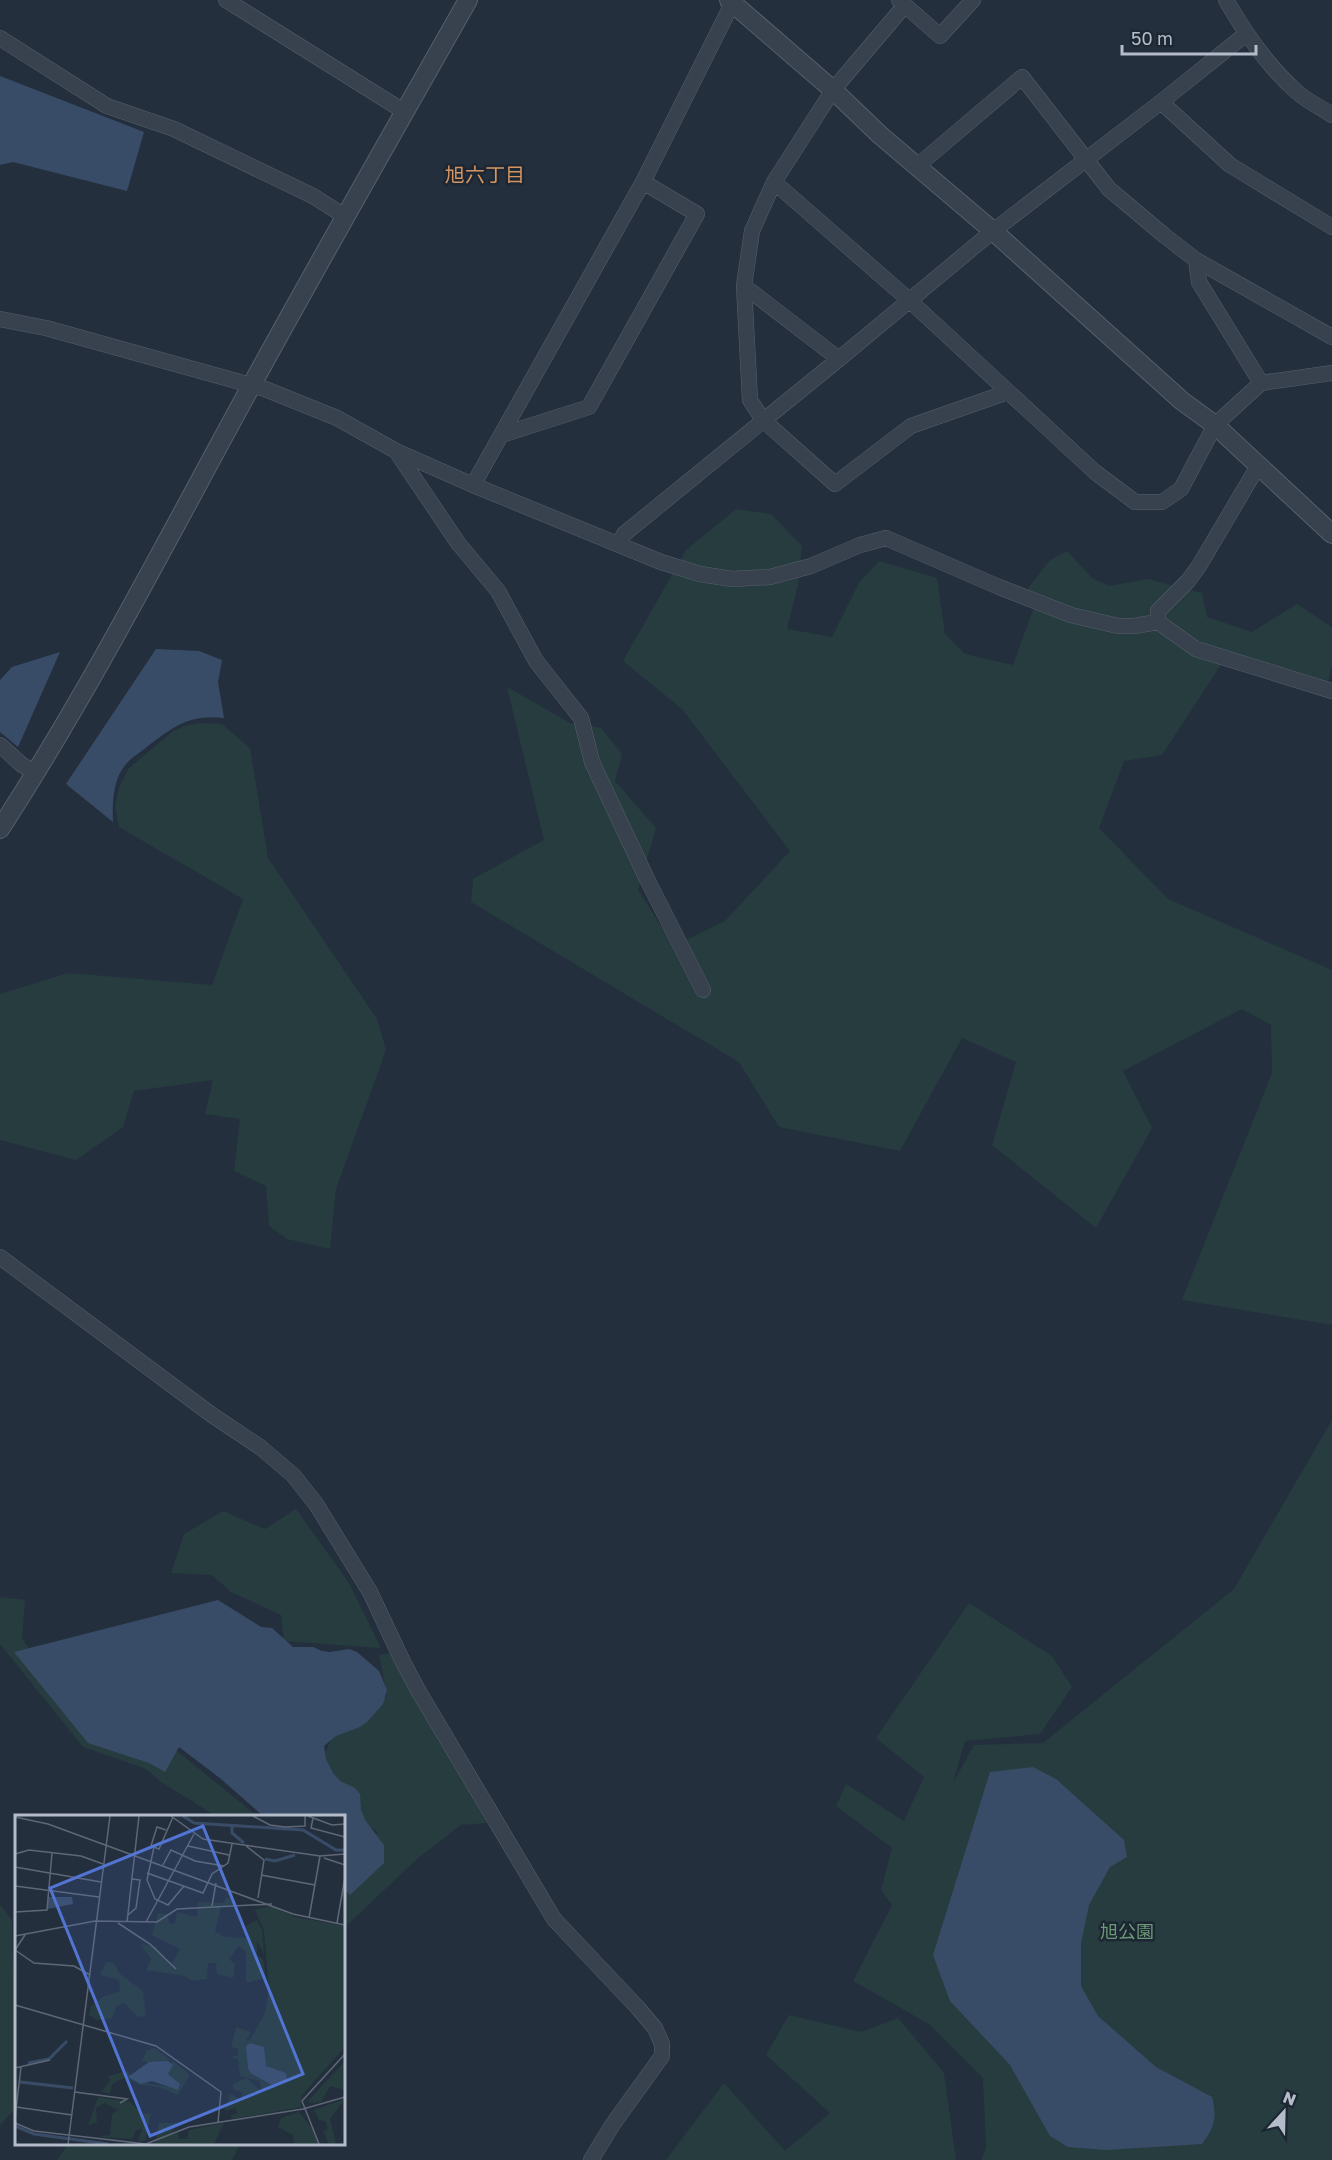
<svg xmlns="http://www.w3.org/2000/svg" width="1332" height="2160" font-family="'Golos Text','Noto Sans JP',sans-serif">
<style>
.green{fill:#263c3f}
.water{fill:#394c67}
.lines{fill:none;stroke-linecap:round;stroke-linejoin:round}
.minor-casing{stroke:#565f6c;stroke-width:16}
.tertiary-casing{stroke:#565f6c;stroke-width:20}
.minor{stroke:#38414e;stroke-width:15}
.tertiary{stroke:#38414e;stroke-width:18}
.labels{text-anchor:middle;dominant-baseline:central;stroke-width:5;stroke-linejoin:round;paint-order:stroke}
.park-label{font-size:18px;fill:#6b9a76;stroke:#1d2633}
.neighbourhood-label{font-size:20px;fill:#d59563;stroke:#1d2633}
.inset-river{fill:none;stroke:#394c67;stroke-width:3}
.inset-road{fill:none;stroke:#5e6776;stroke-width:1.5}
.view{fill:#5274d3;fill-opacity:0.15;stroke:#5274d3;stroke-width:3}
.inset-edge{fill:none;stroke:#b4bcc9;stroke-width:3}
</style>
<rect width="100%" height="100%" fill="#242f3e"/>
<!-- green -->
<path class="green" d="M736,509L771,514L802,546L798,585L787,629L832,637L859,583L879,561L937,578L945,634L965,654L1013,665L1034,607L1027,590L1049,561L1067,551L1092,578L1109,586L1148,579L1202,593L1207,617L1252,632L1297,604L1332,627V665L1328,682L1228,654L1162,755L1124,761L1099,828L1168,899L1332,970V1325L1182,1300L1272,1073L1271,1025L1242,1009L1123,1071L1152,1128L1096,1228L992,1145L1016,1062L962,1038L900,1151L779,1127L739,1062L471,902L473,879L544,840L507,687L570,723L601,728L622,754L615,781L656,828L638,890L674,946L725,921L790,851L682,709L623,661L686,550Z
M200,723L222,724L250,748L268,858L377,1019L386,1050L336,1189L330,1249L287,1239L269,1226L266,1186L234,1171L240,1119L205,1114L213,1080L134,1091L123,1127L76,1160L0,1140V994L68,973L212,985L243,899L119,827L115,806L119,788L129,768L172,732L184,726Z
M1332,1420V2160H981L986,2148L983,2078L929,2024L853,1981L892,1905L881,1890L892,1848L836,1806L846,1784L904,1821L924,1777L876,1738L969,1603L1052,1656L1072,1687L1040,1734L965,1741L953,1783L974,1745L1043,1743L1234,1589Z
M296,1509L349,1583L381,1648L284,1641L281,1615L231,1592L212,1575L171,1573L184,1534L223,1511L265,1529Z
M0,1597L25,1600L22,1639L90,1725L171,1746L257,1816H216L161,1782L146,1769L83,1747L0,1644Z
M392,1653L487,1823L461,1825L418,1858L344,1928V1867L378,1832L333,1807L319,1766L338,1724L387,1696L379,1655Z
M0,1905L12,1920L13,1971L16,1975V2108L0,2125Z
M789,2015L861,2032L898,2018L944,2073L956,2160H666L724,2083L785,2151L830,2113L766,2055Z
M68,2144H240L232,2160H57Z"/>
<!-- water -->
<path class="water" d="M0,76L144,132L127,191L13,162L0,165Z
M156,649L199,651L222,660L218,682L224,718C190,714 174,726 148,746C141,752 132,757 126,764C113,779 112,803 113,822L66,784Z
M60,652L18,747L0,732V680L12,667Z
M218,1600L261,1627L272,1628L293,1647H313L322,1651L330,1652L349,1649L357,1652L379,1671L387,1690L383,1704L367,1722L360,1727L336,1736L324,1746L326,1759L333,1773L340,1781L355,1788L360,1794L361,1810L365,1820L384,1845V1863L350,1895L344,1889V1816H263L221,1779L179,1747L165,1772L149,1763L88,1743L14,1652Z
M1033,1767L1056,1779L1124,1840L1127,1857L1110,1867L1089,1905L1081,1943V1986L1098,2016L1156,2067L1212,2097C1217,2117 1215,2127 1202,2144L1106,2150L1068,2147L1050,2136L1010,2065L950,2001L933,1955L990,1772Z"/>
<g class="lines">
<!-- minor casing -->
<g class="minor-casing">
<path id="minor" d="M226,0L405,112
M899,0L940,36L973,0
M1226,0C1245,33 1267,66 1297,92C1307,101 1320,107 1332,115
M905,5L833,90L774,182L752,231L744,286L750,400L763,420L835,484L911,426L1008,392
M0,38L107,106L174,129L313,196L346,217
M1161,102L1230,165L1332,227
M916,167L1022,77L1109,189L1165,236L1196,260L1332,337
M774,182L909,300L1095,472L1135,502H1162L1181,489L1215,425L1261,383L1332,373
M1196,260L1199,282L1261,383
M744,286L839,359
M0,319L46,328L265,389L337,418L396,451L473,485L661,562L700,574L732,579L770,577L811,566L860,545L886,538L999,587L1071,615L1118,626H1134L1158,622L1196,649L1332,691
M501,435L589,407L697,214L643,182
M396,451L458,543L498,591L536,661L581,718L592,762L646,877L703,990
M473,485L643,182L734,0
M619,544L624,534L839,359L993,231L1161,102L1246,34
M1158,622V611L1188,581L1199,566L1258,466
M0,745L22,765L36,773
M0,1257L212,1415L260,1447L293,1475L316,1504L370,1592L403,1662L419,1692L554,1919L638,2008L655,2028L662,2044V2056L613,2124L591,2160"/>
</g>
<!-- tertiary casing -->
<g class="tertiary-casing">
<path id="tertiary" d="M729,0L833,90L880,135L993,231L1182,401L1215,425L1332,534
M0,829C92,687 169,536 250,388C321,258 395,129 468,0"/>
</g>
<!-- minor -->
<use href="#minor" class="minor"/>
<!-- tertiary -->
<use href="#tertiary" class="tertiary"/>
</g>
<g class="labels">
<!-- park labels -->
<g class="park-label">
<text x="1127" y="1931">旭公園</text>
</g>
<!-- neighbourhood labels -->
<g class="neighbourhood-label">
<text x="485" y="174">旭六丁目</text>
</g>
</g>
<!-- overview -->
<g transform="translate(15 1815)">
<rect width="330" height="330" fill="#242f3e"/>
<path d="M212,82L218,84L219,90L206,91L200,117L211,122L234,123L231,111L242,105L247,115L249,139L242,126V140L248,144L251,163L231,168V137L224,131L214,144L220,149L218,163L202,159L201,148H193L192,164L177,166L169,161L131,155L136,144L125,129L141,131L156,150L165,134L137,120L143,98L152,99L155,109L160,108L162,97L182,102L183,87L208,88ZM256,91L280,102L330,111V232L287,280L286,292L217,304L216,300L222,298L221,293L210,296L215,279L225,284L228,278L218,274L219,268L232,263L248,278L244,266L225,261L223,244L215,242L223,240V234L216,232L221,212L236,217L231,226L235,225L250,198L254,174L249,116L240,95ZM91,147H98L105,159L128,176L131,201L123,202L109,188L101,192L97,203L82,205L74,200L76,191L88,182L105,176L104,165L85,160ZM139,233L148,239L155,245L144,249L127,246L131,236ZM157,245L175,260L163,280L144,272L125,270L111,262L97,269L95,278L86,277L95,266L93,261L112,256L125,267L160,273L153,261ZM330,246V275L315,271L306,287L295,288L294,285ZM83,282L115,287L128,299L136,298L130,326H123L127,314L121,315L117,324L83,322L95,320L97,299L103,295L90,288L81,293L82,307L73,310ZM330,284L315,304L321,329H314L308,316L313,314L310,306L304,305L299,295ZM284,297L300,317L303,329H279L278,320L263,312L266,303ZM144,308H162L156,320L163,318L164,323L172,324L174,315L209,308L199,329H136L140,328Z" fill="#263c3f"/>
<path d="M32,82H57L58,89L33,94ZM235,228L249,232L251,251L271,258L272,264L257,270L237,259L233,254L231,231ZM153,246L158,250L153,259L165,269L163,275L137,266L126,269L113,262L134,247Z" fill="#394c67"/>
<path class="inset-river" d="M168,1L179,8L288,15L321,35H330M217,11V18L229,28M250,44L260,46L280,40M13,248L34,244L52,226M5,267L58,273M0,311L19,319L93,329"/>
<path class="inset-road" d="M156,1L188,24L305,41L330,39M238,1L255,10L270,12L290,11V1M293,1L317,10L330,9M0,2L33,9L278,99L330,110M298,3L296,13L330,22M151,15L142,12L136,31L144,34L158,2M173,31L214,40M231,31L249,45L243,83M139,32L132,65L140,84L153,90L169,71M0,39L14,35L66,41L88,49M309,43L330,50M148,50L156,35L180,46L209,51M0,52L86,67M132,58L188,78L197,59L213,48L217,29M246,60L300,70M0,71L84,82M197,91L201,68M0,97L32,95L37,38M113,100L121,93L125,65L117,64M294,103L305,41M112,107L124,1M131,107L179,19M103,108L135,129L161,154M322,108L330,62M0,121L80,106L142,107L162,94L257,89M0,135L19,148L59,151L75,160M0,135L10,120M0,190L141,231L206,277L203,307M0,253L35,245M60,277L112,284L105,288M1,292L57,300M0,303L6,252M0,308L19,316L131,329L174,312L288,294L330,282M53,329L95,1M304,329L287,286L330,239"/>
<path class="view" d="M188,11L288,259L135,321L35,73Z"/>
<rect width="330" height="330" class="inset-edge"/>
</g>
<!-- north arrow -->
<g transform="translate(1284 2112) rotate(22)" stroke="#1d2633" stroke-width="4.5" paint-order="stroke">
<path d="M0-4.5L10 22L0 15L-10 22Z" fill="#b4bcc9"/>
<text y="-9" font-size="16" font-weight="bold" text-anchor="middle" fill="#b4bcc9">N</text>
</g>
<!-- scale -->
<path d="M1122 45v9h134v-9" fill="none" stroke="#b4bcc9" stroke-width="3"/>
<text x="1131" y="45" font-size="18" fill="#b4bcc9" stroke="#1d2633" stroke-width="4.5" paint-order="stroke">50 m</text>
</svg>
